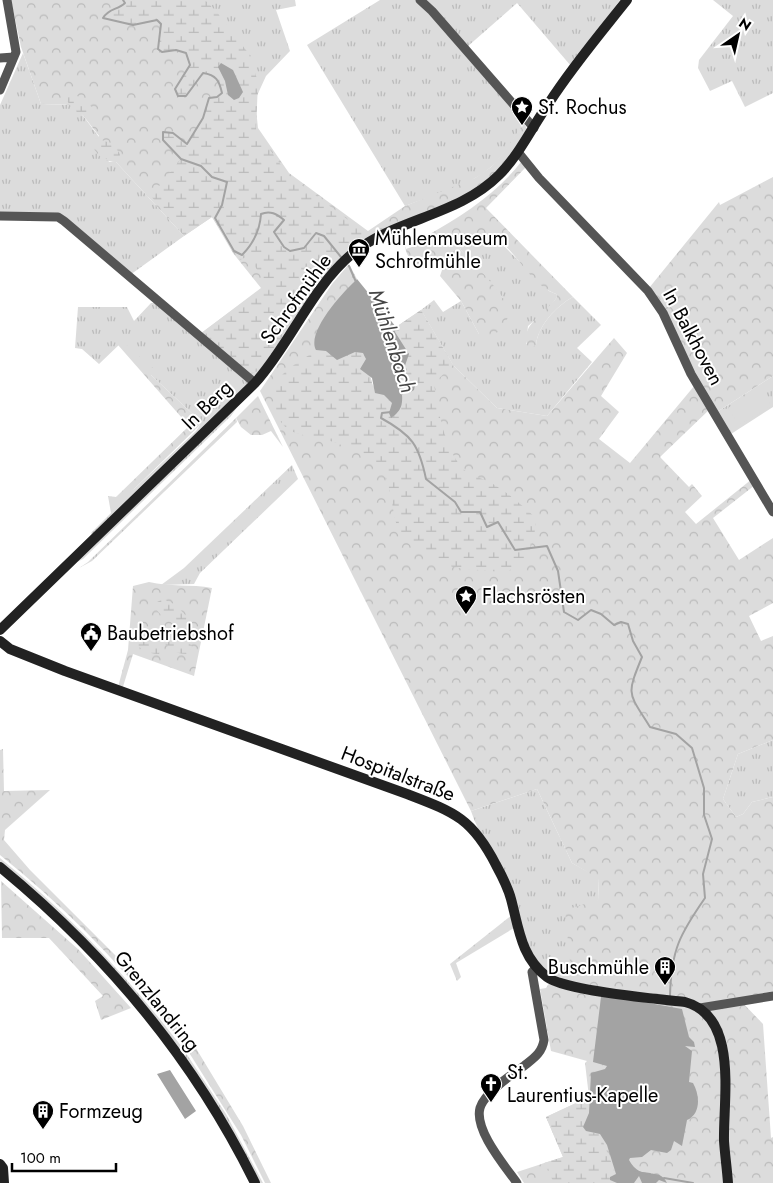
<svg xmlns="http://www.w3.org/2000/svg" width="773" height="1183" font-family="Jost,sans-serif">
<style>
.grass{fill:url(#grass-tufts)}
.forest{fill:url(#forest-crowns)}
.wetland{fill:url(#wetland-marsh)}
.pitch{fill:#dcdcdc}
.water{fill:#a3a3a3}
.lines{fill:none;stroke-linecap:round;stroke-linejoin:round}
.stream{stroke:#a3a3a3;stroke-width:2}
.street{stroke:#555;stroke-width:9}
.secondary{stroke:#222;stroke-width:10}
.labels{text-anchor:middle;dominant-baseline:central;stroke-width:4;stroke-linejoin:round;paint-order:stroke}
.poi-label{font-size:20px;fill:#000;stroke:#fff;text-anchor:start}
.street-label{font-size:20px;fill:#000;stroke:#fff}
.water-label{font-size:21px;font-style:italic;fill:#444;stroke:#fff}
</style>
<defs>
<pattern id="grass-tufts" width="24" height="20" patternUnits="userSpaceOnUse" patternTransform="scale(1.25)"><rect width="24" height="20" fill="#dcdcdc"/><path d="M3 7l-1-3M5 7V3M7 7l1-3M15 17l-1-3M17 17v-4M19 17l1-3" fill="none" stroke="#bbb"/></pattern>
<pattern id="forest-crowns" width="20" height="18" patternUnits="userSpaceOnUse" patternTransform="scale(1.25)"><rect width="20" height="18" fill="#dcdcdc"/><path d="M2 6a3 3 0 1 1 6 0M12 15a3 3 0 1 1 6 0" fill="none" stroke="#bbb"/></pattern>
<pattern id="wetland-marsh" width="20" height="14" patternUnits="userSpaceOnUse" patternTransform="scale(1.25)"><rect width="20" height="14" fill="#dcdcdc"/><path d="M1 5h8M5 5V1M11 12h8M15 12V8" fill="none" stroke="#bbb"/></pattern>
</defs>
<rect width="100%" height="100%" fill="#fff"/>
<!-- grass -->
<path class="grass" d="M199,0H295L296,6L276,10L290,51L266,76L255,100Z
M380,0H416L463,50L524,123C514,138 504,155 491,167C468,187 433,195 405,206L307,45Z
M424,0H620L571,66L517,3L467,47Z
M713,0H773V93L745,107L732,81L710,91L698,68L699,60L733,16Z
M23,53L41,104L75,105L99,137L109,162H116L184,236L130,275L60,214H0V105Z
M482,233L493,235L549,291L556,294L557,297L550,307L528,326L526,344L536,345C538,326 556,306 573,297L601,325L577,348L592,362L547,416L497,408L453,365L421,310L434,300L443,312L461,301L479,334L503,298L460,249Z
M151,303H158L249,382L93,536L91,533L111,513L108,496L116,497L134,489L196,431L200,425L198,419L151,375L122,342L99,364L82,349L75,348L78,307H127L134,321Z
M773,376V407L731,434L717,412Z
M238,406L231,416L83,559L77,562Z
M236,418L237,422L92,561L79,568L88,562Z
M292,465L298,479L200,573L194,584L161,585L184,568Z
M773,740V797L752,802L743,814L736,817L723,799L738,754Z
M537,789L572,863L599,878L598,900L572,984C518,966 523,917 503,873C493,851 478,834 471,811Z
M0,858C69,914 128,977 182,1047L179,1048C128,978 67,917 0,862Z
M512,915L514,928L456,963L461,977L457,981L450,964Z
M186,1053L226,1114L263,1183H259L209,1092L185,1058Z"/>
<!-- forest -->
<path class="forest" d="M11,0H199L255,100L258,128L289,173L368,231L405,206L475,178L491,167L503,153L524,123L527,129L508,161L477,190L353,249L254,377L200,334L261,288L233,253L212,217L184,236L116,162C106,162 98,157 93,147L99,136L75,105L41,104L21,47Z
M521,162L526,167L486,208L573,297C556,306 538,326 536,345L529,349C516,327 546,313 557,297L556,294C524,282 514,239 482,233L460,249C471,261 508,297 509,311C509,323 497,334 488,339L479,334L461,301L440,276L442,270L431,259L422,261L424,268C414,266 405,256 405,244L406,249C411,247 417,246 420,243C423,240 424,236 428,235C462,216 497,193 521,162Z
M773,177V376L717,412L694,374L649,288L719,202L720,205Z
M349,264L357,279L349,287L373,387L396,327L421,310L453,365L497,408L547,416L614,338L627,353L601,396L619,412L599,439L630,463L695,385L710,409L660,457L689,487L692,484L702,496L685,512L696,524L752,479L755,485L713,518L739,560L773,538V603L749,616L761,641L773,636V740L738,754L723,799L736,817L743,814L752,802L773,797V991L739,999L763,1024L771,1138L773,1137V1183H524L517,1172L563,1157L546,1117L589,1097L585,1063L587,1061L551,1051L540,989L546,988L550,982L572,983L565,910L598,900L599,879L572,863L537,789L471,811L260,391L332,284Z
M122,341L153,368L151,375L198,419L200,425L134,489L124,496L116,497L189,426L118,345Z
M258,396L283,447L271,431L262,435H251L241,427L236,418Z
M149,582C170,587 191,584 212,588L194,676L133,654L122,690L118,687L128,650L133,586Z
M3,749L4,791L50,790L5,830L4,840L30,870L133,973L191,1042L185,1047C132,975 70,911 0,855V750Z
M1,881L79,950L131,1008L101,1020L95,1001L103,996L49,938H2Z
M194,1045L243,1126L271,1183H265L241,1135L188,1051Z"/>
<!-- wetland -->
<path class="wetland" d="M123,0H205L215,10L249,54L258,82L256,130L288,175L370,236L344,252L321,279L260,370L251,374L200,334L262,288L264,280L248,256L240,260L212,217L184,236L151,196L181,159L163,140V132L173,133L187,143L203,118L209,98L217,97L222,93C219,80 216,75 203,73L186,96H178L175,89L190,65L186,53L176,50L162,52L158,49L161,25L157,20L133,25L103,18C109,8 118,10 125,3Z
M69,93L85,99L93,109L92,116C78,117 71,108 65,97Z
M96,138L113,144L120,154L119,162C105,162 98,154 92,142Z
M421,310L453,365L434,383C437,408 446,457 468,473C476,478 486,479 493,484C509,493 522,506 536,518C535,539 530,564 507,571C500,573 488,570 480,570C449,569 428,562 405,540C389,523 396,489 380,469C368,455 338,442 320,438C309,435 298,436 288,429C271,417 270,389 282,375C290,366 306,358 316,350L326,351L343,358L355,352L363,353L375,393L384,395L393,403L390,409L402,403L401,395L408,382L403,384L400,381L406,369L401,340L395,332L396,327Z
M163,599L176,605L187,617L184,625C171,625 163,618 155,608L157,602Z
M138,628L151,634L162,646L159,654C146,654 138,647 130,638L132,631Z
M168,628L181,635L192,646L189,654C176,655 168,648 160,638L163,631Z
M589,1097V1113L583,1127L586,1131L600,1134L615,1172L610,1180L617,1183H554L544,1163L563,1157L546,1117Z"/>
<!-- pitch -->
<path class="pitch" d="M760,388L771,406L739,425L728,408Z"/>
<!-- water -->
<path class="water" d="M221,63L233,70L243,92L239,98L234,100L228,95L225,81L218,67Z
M357,279L396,327L395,332L409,354L400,380L403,384L411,382L415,385L414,390L409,393L404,392L402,395C403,406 400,412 391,418L389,413L392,403L384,395L375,393L372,378L360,369L366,359L363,353L355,352L337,360L326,351L316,350C306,332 343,292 357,279Z
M610,996L682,1009L689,1037L694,1042L695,1047L685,1046L692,1051L689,1082L693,1083C700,1095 701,1114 687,1120L682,1146L674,1141L671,1150L667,1153L651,1150L642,1157L630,1158L629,1160C641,1183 659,1165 667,1183L659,1180L656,1183H642L639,1176L634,1183H617L610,1180V1177L616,1174L607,1145L600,1134L586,1131L583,1127L589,1113L591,1073L605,1069L607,1066L593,1062L601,997Z
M170,1070L196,1111L185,1119L157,1074Z"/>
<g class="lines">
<!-- stream -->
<path class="stream" d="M123,0L125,3C118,10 109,8 103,18L133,25L157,20L161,24L158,49L162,52L176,50L186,53L190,65L175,89L178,96H186L203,73C216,75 219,80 222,93L217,97L209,98L203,118L187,144L173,133L163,132V140L181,159L201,166L212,177L227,182L222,205L215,218L234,251L242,255C253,244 260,229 261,214C270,210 277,214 284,220L274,232L284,247L290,251L304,248L316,233L324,236L341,257
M349,266L356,282
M391,412L382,413L381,418C412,435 419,445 426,479L455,502L461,512H480L487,527L498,522L515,550L547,546L558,571L564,612L578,620L591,610L601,614L614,625L621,622L628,624L633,641L642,657C626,696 628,692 650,727L676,734L692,748L704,788V815L712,839L703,874L705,898C680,934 671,950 670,996
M635,1172L650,1174
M664,1178L693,1183"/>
<!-- street -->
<path class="street" d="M420,0L432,11L534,128
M0,58L14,57
M0,90L16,52L7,0
M518,152L539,178L648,291L663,313L691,374L773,512
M0,216L58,217L64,221L255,383
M700,1008L773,996
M517,1183C505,1166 474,1130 480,1108C484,1093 511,1075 524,1066C534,1058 542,1053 544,1040L532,972L536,968"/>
<!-- secondary -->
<path class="secondary" d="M0,630L255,383C291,343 311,288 353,253C397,218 458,216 499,175C520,154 532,127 549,103C572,67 600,34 627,0
M0,641L10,649L65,671L407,794C454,812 472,818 496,865C502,876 508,887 511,899C519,929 521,957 547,977C566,991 657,999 685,1002C739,1016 723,1099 724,1141C725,1155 727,1169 728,1183
M0,867C107,955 194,1059 255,1183
M0,1164L3,1168L4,1183"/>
</g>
<!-- icons -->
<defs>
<g id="sight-pin" transform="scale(1.125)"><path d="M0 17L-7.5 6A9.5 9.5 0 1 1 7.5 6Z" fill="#000" stroke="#fff"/><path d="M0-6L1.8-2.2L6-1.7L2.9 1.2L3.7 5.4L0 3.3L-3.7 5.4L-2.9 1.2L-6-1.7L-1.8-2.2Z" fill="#fff"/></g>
<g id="museum-pin" transform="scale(1.125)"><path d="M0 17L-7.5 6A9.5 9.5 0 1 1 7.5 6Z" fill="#000" stroke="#fff"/><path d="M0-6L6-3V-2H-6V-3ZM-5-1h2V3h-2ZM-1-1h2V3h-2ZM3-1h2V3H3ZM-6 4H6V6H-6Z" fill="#fff"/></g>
<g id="civic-pin" transform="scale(1.125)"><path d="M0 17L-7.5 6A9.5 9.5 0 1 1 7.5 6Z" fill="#000" stroke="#fff"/><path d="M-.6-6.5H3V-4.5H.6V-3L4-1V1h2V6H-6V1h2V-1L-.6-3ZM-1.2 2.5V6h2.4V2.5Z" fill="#fff"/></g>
<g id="building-pin" transform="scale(1.125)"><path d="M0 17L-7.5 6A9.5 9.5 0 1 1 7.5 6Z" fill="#000" stroke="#fff"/><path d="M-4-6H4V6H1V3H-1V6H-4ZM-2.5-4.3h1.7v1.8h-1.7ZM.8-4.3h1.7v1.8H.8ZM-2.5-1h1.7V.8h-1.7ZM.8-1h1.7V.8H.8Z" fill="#fff"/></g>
<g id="church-pin" transform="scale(1.125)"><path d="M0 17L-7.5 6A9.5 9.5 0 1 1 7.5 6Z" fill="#000" stroke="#fff"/><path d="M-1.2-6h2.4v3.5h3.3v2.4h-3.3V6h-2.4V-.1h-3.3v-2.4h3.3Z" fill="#fff"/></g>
</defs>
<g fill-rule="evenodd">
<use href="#sight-pin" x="522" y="107"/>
<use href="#museum-pin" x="359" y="249"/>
<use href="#sight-pin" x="466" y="596"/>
<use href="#civic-pin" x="91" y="633"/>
<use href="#building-pin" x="665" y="967"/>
<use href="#church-pin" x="491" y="1084"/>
<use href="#building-pin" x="43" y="1111"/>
</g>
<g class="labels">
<!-- poi labels -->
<g class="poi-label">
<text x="538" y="107">St. Rochus</text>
<text x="375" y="238">Mühlenmuseum<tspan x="375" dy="23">Schrofmühle</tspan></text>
<text x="482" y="596">Flachsrösten</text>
<text x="107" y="633">Baubetriebshof</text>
<text x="649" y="967" text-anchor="end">Buschmühle</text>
<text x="507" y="1072">St.<tspan x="507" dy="23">Laurentius-Kapelle</tspan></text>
<text x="59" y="1111">Formzeug</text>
</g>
<!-- street labels -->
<g class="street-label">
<text transform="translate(296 299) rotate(-54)">Schrofmühle</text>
<text transform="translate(693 337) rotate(62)">In Balkhoven</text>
<text transform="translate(207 405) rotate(-44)">In Berg</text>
<text transform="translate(398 774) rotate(21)">Hospitalstraße</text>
<text transform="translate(157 1001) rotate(51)">Grenzlandring</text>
</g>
<!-- water labels -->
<g class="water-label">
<text transform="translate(392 341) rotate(72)">Mühlenbach</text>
</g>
</g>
<!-- north arrow -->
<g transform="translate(738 35) rotate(34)" stroke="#ffffff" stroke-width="4" paint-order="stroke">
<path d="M0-4L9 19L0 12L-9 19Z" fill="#000000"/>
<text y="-8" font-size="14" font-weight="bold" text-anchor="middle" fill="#000000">N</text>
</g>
<!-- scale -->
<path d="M12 1163v8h104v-8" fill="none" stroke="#000000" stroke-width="2.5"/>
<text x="20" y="1163" font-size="15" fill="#000000" stroke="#ffffff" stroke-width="4" paint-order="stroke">100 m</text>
</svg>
